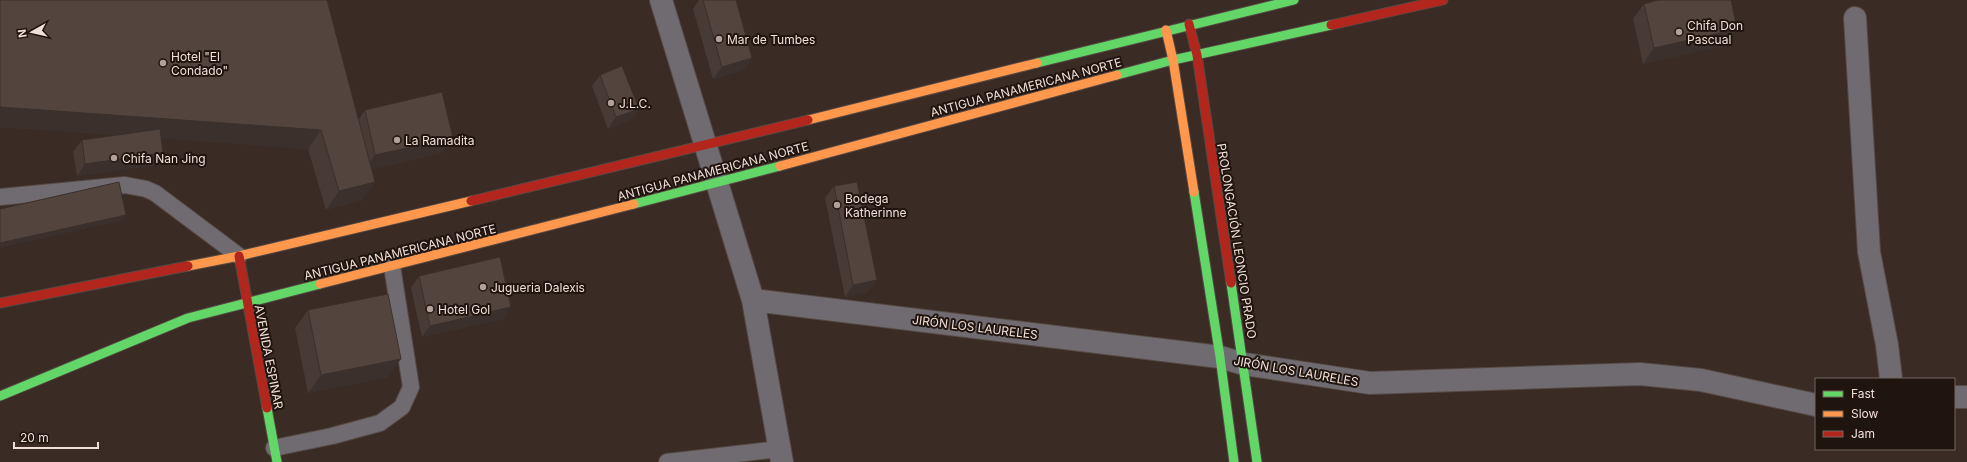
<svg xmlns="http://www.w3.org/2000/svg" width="1967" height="462" font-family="Inter,sans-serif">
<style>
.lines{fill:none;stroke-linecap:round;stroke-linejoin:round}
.lane-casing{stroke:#564943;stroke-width:18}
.street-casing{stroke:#564943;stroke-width:24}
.fast-casing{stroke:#564943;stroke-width:11}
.slow-casing{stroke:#564943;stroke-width:11}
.jam-casing{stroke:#564943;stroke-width:11}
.lane{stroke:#706b70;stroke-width:16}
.street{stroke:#706b70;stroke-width:22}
.fast{stroke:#63d668;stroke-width:9}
.slow{stroke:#ff974d;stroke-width:9}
.jam{stroke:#b3261e;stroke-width:9}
.wall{fill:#483a35}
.shaded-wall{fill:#3b302b}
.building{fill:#54443e;stroke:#3b302b}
.poi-dot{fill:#b2a099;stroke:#20140f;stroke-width:1.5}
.labels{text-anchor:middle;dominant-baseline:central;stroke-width:4;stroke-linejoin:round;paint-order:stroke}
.poi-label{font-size:12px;fill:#f2dfd8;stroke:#20140f;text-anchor:start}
.street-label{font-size:12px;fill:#f2dfd8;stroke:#20140f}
</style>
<rect width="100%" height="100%" fill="#3a2b25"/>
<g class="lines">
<!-- lane casing -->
<g class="lane-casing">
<path id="lane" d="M0,197L125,185L146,189L155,193L239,256
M274,448L332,436L380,423L402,407L411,387L392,266
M667,462L779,449"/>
</g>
<!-- street casing -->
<g class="street-casing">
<path id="street" d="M661,0L753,300L782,462
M1855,18L1869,252L1887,345L1891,379
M753,300L1220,357L1244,364L1370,383L1640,374L1701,380L1816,405
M1954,397H1967"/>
</g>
<!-- fast casing -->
<g class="fast-casing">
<path id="fast" d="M1037,63L1294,0
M1117,75L1173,60L1331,25
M1194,192L1220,357L1234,462
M634,204L780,166
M1231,283L1257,462
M0,396L188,318L320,284
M267,408L277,462"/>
</g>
<!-- slow casing -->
<g class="slow-casing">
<path id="slow" d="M1166,30L1173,60L1194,192
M808,120L1037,63
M780,166L1117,75
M188,266L239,256L471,201
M320,284L634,204"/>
</g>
<!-- jam casing -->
<g class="jam-casing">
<path id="jam" d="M1189,24L1197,55L1231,283
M1331,25L1443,0
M471,201L808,120
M239,256L267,408
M0,303L188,266"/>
</g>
<!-- lane -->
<use href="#lane" class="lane"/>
<!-- street -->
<use href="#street" class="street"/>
<!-- fast -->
<use href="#fast" class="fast"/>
<!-- slow -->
<use href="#slow" class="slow"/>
<!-- jam -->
<use href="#jam" class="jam"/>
</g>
<!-- wall -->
<path class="wall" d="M699,0H736L752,58L744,70L713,79L693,9Z
M1644,4L1737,29L1726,45L1643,64L1633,19Z
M600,75L639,109L630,120L608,129L592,86Z
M365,110L453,138L442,153L372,169L375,182L362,200L326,210L308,149L161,138L155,165L77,176L73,152L82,140L117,135L0,127L359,119Z
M834,186L868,292L845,297L825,198Z
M419,276L503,319L422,337L411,288Z
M308,310L388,377L308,393L295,328Z"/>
<!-- shaded-wall -->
<path class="shaded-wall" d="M1737,29L1726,45L1643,64L1654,48Z
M752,58L744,70L713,79L722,67Z
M0,107L321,130L308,149L0,127Z
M639,109L630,120L608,129L616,117Z
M453,138L442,153L364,171L375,155Z
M163,153L155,165L77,176L85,164Z
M375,182L362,200L326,210L339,191Z
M126,215L121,221L0,248V243Z
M877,280L868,292L845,297L853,285Z
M511,307L503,319L422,337L430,326Z
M401,359L388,377L308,393L321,375Z"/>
<!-- building -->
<path class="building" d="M0,0H327L375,182L339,191L321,130L0,107Z
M703,0H736L752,58L722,67Z
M1658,0H1731L1737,29L1654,48L1644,4Z
M622,66L639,109L616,117L600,75Z
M442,92L453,138L375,155L365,110Z
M160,129L163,153L85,164L82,140Z
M119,182L126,215L0,243V209Z
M857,182L877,280L853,285L834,186Z
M500,257L511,307L430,326L419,276Z
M388,294L401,359L321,375L308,310Z"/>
<!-- markers -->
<g class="poi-dot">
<circle cx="1679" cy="32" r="4"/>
<circle cx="719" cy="39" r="4"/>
<circle cx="163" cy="63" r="4"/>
<circle cx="611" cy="103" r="4"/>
<circle cx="397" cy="140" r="4"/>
<circle cx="114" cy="158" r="4"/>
<circle cx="837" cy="205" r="4"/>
<circle cx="483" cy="287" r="4"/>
<circle cx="430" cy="309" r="4"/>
</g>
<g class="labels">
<!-- poi labels -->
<g class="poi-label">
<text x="1687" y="25">Chifa Don<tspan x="1687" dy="14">Pascual</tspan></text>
<text x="727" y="39">Mar de Tumbes</text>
<text x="171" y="56">Hotel "El<tspan x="171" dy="14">Condado"</tspan></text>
<text x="619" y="103">J.L.C.</text>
<text x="405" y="140">La Ramadita</text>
<text x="122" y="158">Chifa Nan Jing</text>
<text x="845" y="198">Bodega<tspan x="845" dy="14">Katherinne</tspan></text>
<text x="491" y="287">Jugueria Dalexis</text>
<text x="438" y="309">Hotel Gol</text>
</g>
<!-- street labels -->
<g class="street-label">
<text transform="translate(1026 87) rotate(-15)">ANTIGUA PANAMERICANA NORTE</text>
<text transform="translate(713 171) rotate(-15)">ANTIGUA PANAMERICANA NORTE</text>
<text transform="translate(1237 241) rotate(81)">PROLONGACIÓN LEONCIO PRADO</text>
<text transform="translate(400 252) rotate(-14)">ANTIGUA PANAMERICANA NORTE</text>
<text transform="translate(975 327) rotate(7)">JIRÓN LOS LAURELES</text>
<text transform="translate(269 357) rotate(79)">AVENIDA ESPINAR</text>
<text transform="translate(1296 371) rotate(10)">JIRÓN LOS LAURELES</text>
</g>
</g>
<!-- legend -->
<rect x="1815" y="378" width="140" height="72" fill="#20140f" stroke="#74655f"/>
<rect x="1823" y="391" width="20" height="6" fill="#63d668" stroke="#74655f"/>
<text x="1851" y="398" font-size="12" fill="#f2dfd8">Fast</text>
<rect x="1823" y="411" width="20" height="6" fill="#ff974d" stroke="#74655f"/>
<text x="1851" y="418" font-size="12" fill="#f2dfd8">Slow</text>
<rect x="1823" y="431" width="20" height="6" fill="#b3261e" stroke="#74655f"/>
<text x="1851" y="438" font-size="12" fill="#f2dfd8">Jam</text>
<!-- north arrow -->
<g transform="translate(32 32) rotate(262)" stroke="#20140f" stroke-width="3" paint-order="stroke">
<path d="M0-3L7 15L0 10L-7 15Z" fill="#f2dfd8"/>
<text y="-6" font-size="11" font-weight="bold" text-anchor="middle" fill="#f2dfd8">N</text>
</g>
<!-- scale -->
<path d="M14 442v6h84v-6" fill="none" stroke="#f2dfd8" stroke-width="2"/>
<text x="20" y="442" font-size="12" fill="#f2dfd8" stroke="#20140f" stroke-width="3" paint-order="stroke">20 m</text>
</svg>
